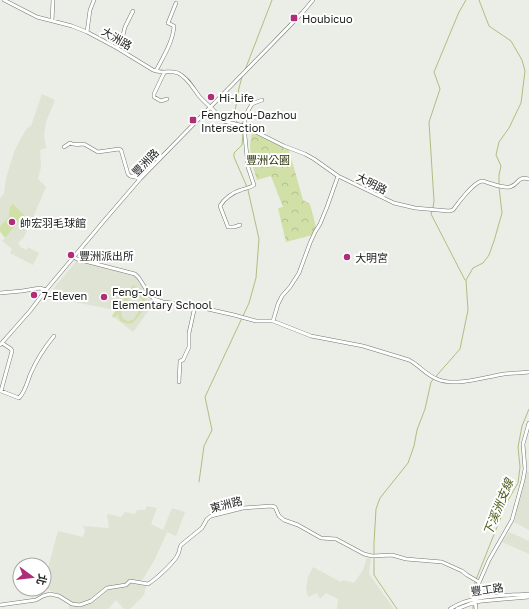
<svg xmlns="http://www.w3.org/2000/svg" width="529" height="609" font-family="'Golos Text','Noto Sans TC',sans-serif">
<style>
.built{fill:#dee3d4}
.forest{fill:url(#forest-crowns)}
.pitch{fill:#d1e0a7;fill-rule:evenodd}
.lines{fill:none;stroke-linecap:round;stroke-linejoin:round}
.stream{stroke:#aebe80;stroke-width:1}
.minor-casing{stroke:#757771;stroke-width:4}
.minor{stroke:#fff;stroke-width:3}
.poi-dot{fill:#b02e78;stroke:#fff;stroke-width:1.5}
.labels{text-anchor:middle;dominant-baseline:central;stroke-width:4;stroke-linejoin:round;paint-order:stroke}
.poi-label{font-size:11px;fill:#222321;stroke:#fff;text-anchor:start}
.street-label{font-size:11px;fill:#222321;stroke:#fff}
.park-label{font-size:11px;fill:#2d3606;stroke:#fff}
.water-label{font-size:12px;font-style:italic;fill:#4d5b17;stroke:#fff}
</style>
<defs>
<pattern id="forest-crowns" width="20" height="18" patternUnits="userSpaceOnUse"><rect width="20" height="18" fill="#d1e0a7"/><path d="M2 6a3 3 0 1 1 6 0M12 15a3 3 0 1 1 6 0" fill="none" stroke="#b3c08f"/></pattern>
</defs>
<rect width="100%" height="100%" fill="#ebeee6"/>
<!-- built -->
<path class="built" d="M42,94L55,100L46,122L44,136L46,148L40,150L41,167L38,179L46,187L29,227L24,237L18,243L20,245V247L27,250L28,247L39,253L33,265L10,253L12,249L2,241L6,237L0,232V198L4,193L6,178L14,152L20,140L27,128L31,126Z
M78,259L139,278L145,294L156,301L133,332L113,316L115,310L59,299L63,290L53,289Z
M526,471L529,472V530L514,522L517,505L525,479Z
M147,506L157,508L151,524L163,530L172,508L185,512L176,536L167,532L155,559L140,584L146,586L144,595L130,609H124L116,600L108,609H69V604L65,598L48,589L49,574L48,568L58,531L83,537L85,531L83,526L109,528L107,515L108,514L121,517L125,512L135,514L137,510H145Z
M509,532L529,541V554L502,542Z
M367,557L371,559L369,574L394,609H337L338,599L326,593L320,599L317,593L308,597L306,589L308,577L313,567L341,582L343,580L354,583L363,570Z"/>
<!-- forest -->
<path class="forest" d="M252,131L263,136L289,150L303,200L310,204L316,227L312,235L286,242L278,208L283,207L271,176L257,180L251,161L250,145Z"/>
<!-- pitch -->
<path class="pitch" d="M13,204L24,215L5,238L0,231V227L9,217L10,207Z
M133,285L136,286L132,293C139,293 150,297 145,307C143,312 137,318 133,323L128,324L120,321L118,314L114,318L112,316ZM132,296C152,296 138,312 133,320L127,321L123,319C118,311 125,305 130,297Z"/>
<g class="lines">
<!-- stream -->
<path class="stream" d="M479,0L489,26L511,41L522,60L525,71L521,103L509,128L499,142L496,155L501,166L499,175V184
M245,70L272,0
M238,124L234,117L239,88L242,77
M240,127L243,133L242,145L234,153V157L247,187
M433,208L434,201L429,122L440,89L434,72L459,12L466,0
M432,211L431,214L465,280
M199,482L204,446L212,430L205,397L249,303L256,278L259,239L248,190
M474,592V586L477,577L507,502L518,483L520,467L518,447L522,426L529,409
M397,609L374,575V543L376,509L380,498L408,463L414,446L417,430L425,409L431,382L460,349L468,310L466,280L473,268L483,263L489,255L494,241L502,213L499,187
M473,609V605"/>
<!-- minor casing -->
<g class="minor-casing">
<path id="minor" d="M4,0L37,17L72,26L87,32L117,48L153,70C162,74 170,70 178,73C187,77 193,88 199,96C207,105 216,111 223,121L244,126L284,146L305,154L314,159L338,176L394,203L415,208L449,211L453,210C458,203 474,182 482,181C485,181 487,183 489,183C495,185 503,188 510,187C520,184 516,176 529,179
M52,21L53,0
M87,32L90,10L94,0
M117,48L123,35L125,27L133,11
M156,71C163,57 173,42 174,26L168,23L176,3
M165,72L163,75L154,94V97L161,101L167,99
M64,147L70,143C75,146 79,144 84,144L98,152L119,149L121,150L128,174L130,176L135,177L140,179
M240,225L234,227H228L220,206C224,199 233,192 241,190C246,188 250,188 254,185L248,167L244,126L246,115L249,109L252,104L262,100
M74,257L77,259L135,274L139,278L149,294L154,299L163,302L190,305L234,315L256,321H273L311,336L363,346L409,360C419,365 426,375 437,379C455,387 485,377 504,374C512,373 521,373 529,372
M0,293L22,291L40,288L46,290
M273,321L278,304L282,296L290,287L299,273L310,243L315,232L320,224L327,207L338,176
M2,343L11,349L12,351L1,391L19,398C25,392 27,383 30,375C36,361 44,348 54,336
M0,345L30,311L46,290L103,222L140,179L272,44L303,12L313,0
M179,382L180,361L183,360L189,347V333L195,306
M0,605L36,600L43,596L50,594L59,596L72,604L80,605L91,601L107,588L126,585L130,581L148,584C155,580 176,561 178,554C180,551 179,548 181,545L202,528L207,519L211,516L243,508L271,506L275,507L279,516L284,520L298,525L321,538L336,539L364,554L372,556L392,555L406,559L442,562L462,571L467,575L479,582
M450,609C473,594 503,596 529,594
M457,609L475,602L482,601L529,597
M476,609L475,599V592L489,560L512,520L523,480L525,469L523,444L529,423"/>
</g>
<!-- minor -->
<use href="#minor" class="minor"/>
</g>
<!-- markers -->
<g class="poi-dot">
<rect x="290" y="14" width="8" height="8" rx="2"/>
<circle cx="211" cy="97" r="4"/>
<rect x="189" y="116" width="8" height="8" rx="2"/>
<circle cx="12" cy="222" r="4"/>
<circle cx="71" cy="255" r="4"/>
<circle cx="347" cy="257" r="4"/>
<circle cx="34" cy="295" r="4"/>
<circle cx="104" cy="297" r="4"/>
</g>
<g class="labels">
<!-- poi labels -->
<g class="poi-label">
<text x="302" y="18">Houbicuo</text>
<text x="219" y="97">Hi-Life</text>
<text x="201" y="114">Fengzhou-Dazhou<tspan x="201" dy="13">Intersection</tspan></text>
<text x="20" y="222">帥宏羽毛球館</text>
<text x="79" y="255">豐洲派出所</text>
<text x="355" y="257">大明宮</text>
<text x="112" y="291">Feng-Jou<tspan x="112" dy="13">Elementary School</tspan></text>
<text x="42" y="295">7-Eleven</text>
</g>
<!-- street labels -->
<g class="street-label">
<text transform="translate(117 38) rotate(30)">大洲路</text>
<text transform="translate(145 162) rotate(-46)">豐洲路</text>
<text transform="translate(372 183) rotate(27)">大明路</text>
<text transform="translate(226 504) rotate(-15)">東洲路</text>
<text transform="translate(487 589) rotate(-8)">豐工路</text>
</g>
<!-- park labels -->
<g class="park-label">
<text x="268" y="159">豐洲公園</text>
</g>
<!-- water labels -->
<g class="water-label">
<text transform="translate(498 507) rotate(-68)">下溪洲支線</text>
</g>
</g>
<!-- north arrow -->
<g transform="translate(32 577) rotate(105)"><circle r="19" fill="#ffffff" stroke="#a7a7a6"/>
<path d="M0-3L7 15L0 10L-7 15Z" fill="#b02e78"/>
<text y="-6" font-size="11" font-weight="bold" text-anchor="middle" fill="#222321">北</text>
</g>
</svg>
